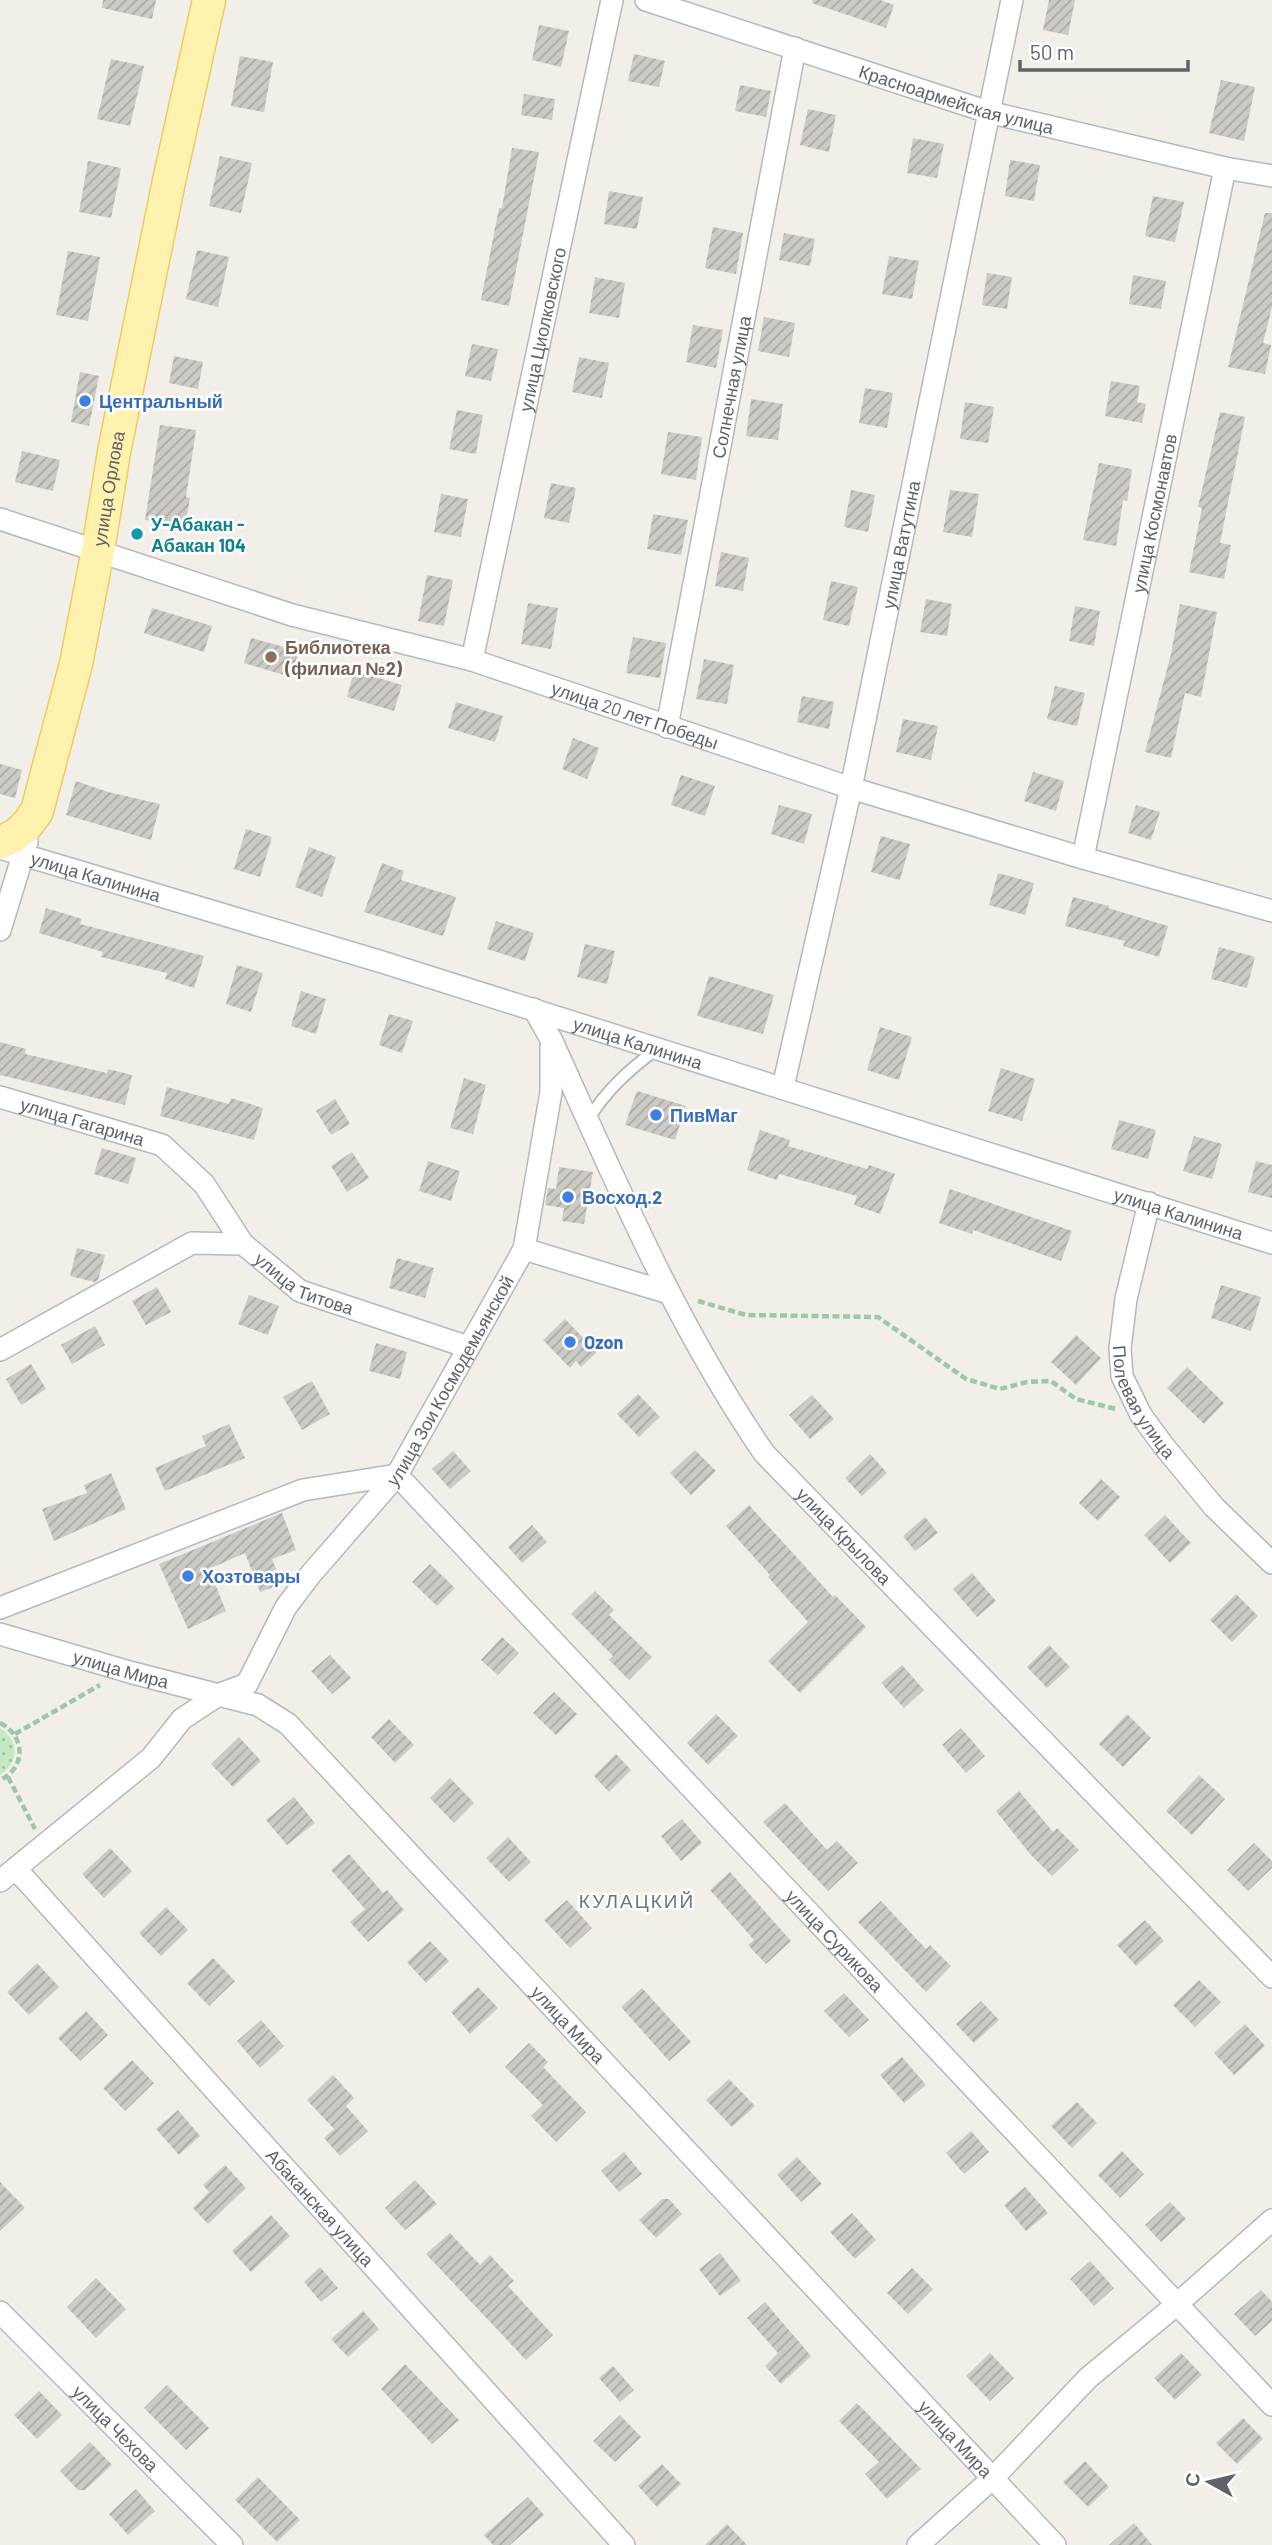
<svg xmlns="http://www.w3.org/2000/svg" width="1272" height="2545" font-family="Barlow,sans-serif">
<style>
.grass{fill:url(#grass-dots)}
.building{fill:url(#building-hatch)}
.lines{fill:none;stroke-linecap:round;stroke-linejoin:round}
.service-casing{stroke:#b5b8bc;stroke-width:14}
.minor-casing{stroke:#b5b8bc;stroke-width:24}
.primary-casing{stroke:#f2c960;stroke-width:35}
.path{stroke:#9cc7a9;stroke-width:4.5;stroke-dasharray:7 3.5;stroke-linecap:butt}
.service{stroke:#fff;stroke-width:10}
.minor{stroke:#fff;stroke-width:21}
.primary{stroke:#fff2af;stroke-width:32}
.shop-dot{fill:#3f7fe0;stroke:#fff;stroke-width:2.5}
.culture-dot{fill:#0f9aa8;stroke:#fff;stroke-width:2.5}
.education-dot{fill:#8d6e63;stroke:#fff;stroke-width:2.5}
.labels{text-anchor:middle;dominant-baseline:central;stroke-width:5;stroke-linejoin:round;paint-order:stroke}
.street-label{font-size:18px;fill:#5f6368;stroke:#fff}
.shop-label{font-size:18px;font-weight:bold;fill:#366cbe;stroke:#fff;text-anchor:start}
.culture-label{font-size:18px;font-weight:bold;fill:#0d838f;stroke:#fff;text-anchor:start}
.education-label{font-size:18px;font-weight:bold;fill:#785e54;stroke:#fff;text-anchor:start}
.neighbourhood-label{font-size:19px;letter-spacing:2px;fill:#70757a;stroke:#fff}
</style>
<defs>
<pattern id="grass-dots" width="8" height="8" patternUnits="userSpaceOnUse" patternTransform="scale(1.75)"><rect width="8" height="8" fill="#c5e8c5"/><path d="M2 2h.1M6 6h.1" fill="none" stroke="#a3c0a4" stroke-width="1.8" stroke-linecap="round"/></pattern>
<pattern id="building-hatch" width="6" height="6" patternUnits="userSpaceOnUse" patternTransform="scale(1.75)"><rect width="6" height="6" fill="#cccac5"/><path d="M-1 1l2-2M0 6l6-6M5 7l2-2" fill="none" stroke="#a9a8a4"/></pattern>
</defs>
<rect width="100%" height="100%" fill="#f1efe8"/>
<!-- grass -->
<path class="grass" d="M0,1728C20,1741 19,1762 0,1775Z"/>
<!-- building -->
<path class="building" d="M103,0H156L152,19L102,8Z
M813,0H880L894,5L886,28L812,3Z
M1049,0H1075L1068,35L1043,30Z
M539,25L569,31L561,67L532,60Z
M634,54L665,61L659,87L628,81Z
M240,56L273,62L264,112L231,106Z
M111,59L144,66L130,126L97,119Z
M1221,80L1255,87L1244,141L1209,133Z
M740,85L771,91L766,117L735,111Z
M524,94L555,99L552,120L521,115Z
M808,109L836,115L829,152L800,145Z
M913,138L944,144L937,178L907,173Z
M512,148L539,152L509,306L481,300L499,208H502Z
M220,156L252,163L241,213L209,206Z
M1010,160L1040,165L1034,201L1005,196Z
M88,161L121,168L111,218L79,212Z
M609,191L643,197L637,229L604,224Z
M1153,196L1184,202L1175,242L1145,236Z
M1265,213H1272V307L1263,343L1271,345L1265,374L1228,367Z
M713,227L743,233L736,274L705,268Z
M784,233L815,239L810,266L779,260Z
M197,250L229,257L218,307L186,299Z
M68,251L100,257L88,321L56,315Z
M889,256L919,261L912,299L882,294Z
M987,273L1012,277L1007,309L982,305Z
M1133,275L1166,281L1161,309L1129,304Z
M595,277L625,283L619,318L589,313Z
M764,317L795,323L789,357L758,351Z
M693,325L723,330L716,368L686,362Z
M472,344L498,349L491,381L465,376Z
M174,356L203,362L198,389L169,383Z
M579,357L609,363L602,398L572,392Z
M80,372L99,376L89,426L71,422Z
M1111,381L1140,386L1137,402L1146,404L1142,423L1105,416Z
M865,388L893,393L887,428L859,423Z
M751,399L783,404L778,440L746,436Z
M965,402L994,407L988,443L960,439Z
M457,410L483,415L476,454L449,449Z
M1220,412L1245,417L1220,543L1231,545L1224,579L1189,572L1202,508L1198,507Z
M160,425L196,430L186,497L190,498L185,527L145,520Z
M668,432L702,437L696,480L661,474Z
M22,451L60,460L53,491L15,482Z
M1099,463L1132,469L1127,501L1123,500L1116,546L1083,540Z
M551,483L576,488L569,523L544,518Z
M851,490L875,495L868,532L844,527Z
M950,490L979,494L972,537L943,532Z
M441,494L468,499L461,537L434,532Z
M653,514L688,520L681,555L647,549Z
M721,552L749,558L743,591L715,586Z
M427,575L453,580L444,626L418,621Z
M831,581L858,587L849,626L823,620Z
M926,599L952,604L947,636L920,632Z
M528,603L558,608L551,649L521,644Z
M1180,604L1217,612L1201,697L1185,693L1171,758L1145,752L1171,654Z
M1075,606L1100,611L1094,646L1069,641Z
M152,608L212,626L204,652L144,633Z
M633,637L666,643L660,678L626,673Z
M251,638L299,651L291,677L244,663Z
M704,659L734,665L727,704L696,699Z
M354,671L402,685L394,711L347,697Z
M1055,686L1085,693L1077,726L1047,719Z
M802,696L834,702L829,729L797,722Z
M456,702L503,716L495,742L448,728Z
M903,719L938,726L931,760L896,752Z
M573,738L599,748L587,779L562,769Z
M0,764L22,770L15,798L0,794Z
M1033,772L1064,781L1056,811L1024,801Z
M681,775L715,786L705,816L671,805Z
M76,781L108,792L160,804L151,840L66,815Z
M779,805L812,814L804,844L771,834Z
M1136,805L1160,812L1151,840L1128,833Z
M246,829L272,837L260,877L234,869Z
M881,836L910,844L900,880L871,872Z
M309,847L336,857L322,897L295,887Z
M382,863L404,871L401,880L456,897L443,936L364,912Z
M998,873L1034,883L1025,915L989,905Z
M1073,897L1109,906L1108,908L1168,926L1159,957L1123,946L1125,941L1065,926Z
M46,908L82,919L80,924L204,956L194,988L165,979L167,973L101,957L103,952L39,933Z
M496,921L534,933L525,961L487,949Z
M585,944L615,951L607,984L577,977Z
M1219,947L1255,957L1247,988L1211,979Z
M237,965L263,973L251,1012L226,1004Z
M709,976L774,995L763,1034L697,1016Z
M301,991L326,999L316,1034L291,1026Z
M389,1014L413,1021L402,1053L379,1045Z
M880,1027L912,1037L899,1080L867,1070Z
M0,1042L26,1049L25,1054L107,1073L108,1069L132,1075L125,1105L0,1075Z
M1001,1068L1035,1079L1022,1121L988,1111Z
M464,1078L486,1085L473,1134L450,1128Z
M167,1087L229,1104L231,1098L263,1108L254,1140L160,1116Z
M637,1091L686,1106L675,1140L625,1125Z
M335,1099L350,1124L331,1135L316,1111Z
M1119,1120L1156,1130L1148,1159L1111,1149Z
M760,1130L790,1140L788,1146L867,1169L869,1165L895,1174L880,1214L854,1205L857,1196L779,1174L777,1180L747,1170Z
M1194,1136L1222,1144L1212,1179L1183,1171Z
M102,1148L136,1158L128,1184L94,1174Z
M352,1152L369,1178L347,1192L331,1166Z
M428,1161L460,1171L451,1201L419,1191Z
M1256,1161L1272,1165V1198L1248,1192Z
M559,1167L593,1172L584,1224L562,1221L564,1208L545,1205L548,1188L556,1189Z
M950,1189L1072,1231L1061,1261L973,1230L972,1234L939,1223Z
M77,1248L105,1255L98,1280L95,1282L70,1276Z
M397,1258L434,1268L425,1298L389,1288Z
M1221,1285L1261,1297L1251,1331L1211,1318Z
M157,1287L171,1312L146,1325L132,1301Z
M249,1295L279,1306L268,1335L238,1324Z
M565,1319L597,1352L581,1367L576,1361L570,1368L543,1340Z
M95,1326L105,1345L72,1364L61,1345Z
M1076,1335L1101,1358L1076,1385L1051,1362Z
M376,1343L407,1352L400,1379L369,1371Z
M31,1364L46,1389L21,1405L6,1379Z
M1187,1367L1224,1403L1204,1424L1167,1388Z
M312,1381L330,1414L302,1430L283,1397Z
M638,1394L660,1417L639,1437L617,1414Z
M812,1395L834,1419L810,1439L789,1415Z
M229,1424L245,1458L165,1491L155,1468L206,1446L202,1436Z
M695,1450L716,1471L691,1495L670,1473Z
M453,1451L471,1471L450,1489L432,1469Z
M870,1454L887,1473L862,1496L845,1478Z
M111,1473L126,1509L54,1541L42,1509L87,1493L84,1485Z
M1101,1479L1120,1497L1098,1521L1079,1503Z
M749,1505L833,1597L835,1595L866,1627L800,1693L768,1661L808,1622L768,1577L770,1575L726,1526Z
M282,1513L296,1550L272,1559L282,1584L260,1592L245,1553L209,1569L226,1611L188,1629L159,1564Z
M1165,1515L1191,1543L1170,1563L1144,1535Z
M925,1517L938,1533L915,1551L903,1536Z
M532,1525L547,1542L522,1563L508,1547Z
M430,1564L455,1588L437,1606L412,1582Z
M972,1573L996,1601L977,1617L953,1589Z
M595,1591L614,1610L609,1615L652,1657L629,1680L609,1660L613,1656L571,1614Z
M1236,1594L1258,1616L1232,1642L1210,1620Z
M502,1637L519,1653L498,1675L481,1660Z
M1049,1645L1070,1667L1047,1688L1027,1667Z
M330,1655L351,1678L332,1694L311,1671Z
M902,1665L924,1690L904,1708L881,1683Z
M554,1692L577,1714L556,1735L533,1713Z
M716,1714L738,1736L708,1765L687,1743Z
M1127,1714L1151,1738L1123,1767L1099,1744Z
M389,1719L414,1745L395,1763L371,1737Z
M961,1728L985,1756L966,1773L942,1745Z
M239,1737L261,1761L233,1787L211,1764Z
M616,1754L631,1770L609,1792L594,1776Z
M1199,1775L1225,1799L1192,1835L1166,1811Z
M450,1778L474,1803L454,1823L430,1798Z
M1019,1791L1053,1832L1057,1828L1079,1850L1052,1876L1030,1854L996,1811Z
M294,1797L315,1823L287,1845L266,1820Z
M785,1803L827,1850L837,1841L858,1863L828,1891L763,1822Z
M682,1819L702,1843L681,1861L661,1836Z
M508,1837L531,1862L509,1882L486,1858Z
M1254,1843L1272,1861V1868L1248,1891L1227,1870Z
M110,1848L132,1871L104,1898L82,1874Z
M349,1854L383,1893L387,1890L404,1910L368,1942L350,1922L365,1909L331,1870Z
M730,1872L791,1941L766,1964L748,1945L754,1940L710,1890Z
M567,1900L592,1928L570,1948L544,1920Z
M881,1901L926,1949L930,1945L951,1966L926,1992L858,1922Z
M166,1907L188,1930L161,1956L139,1933Z
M1145,1920L1164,1941L1136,1966L1117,1945Z
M430,1941L449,1961L426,1983L407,1962Z
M213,1958L235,1981L209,2006L187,1983Z
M37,1963L59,1987L29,2015L7,1992Z
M1199,1980L1221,2002L1195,2027L1173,2005Z
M478,1987L498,2008L470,2034L451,2012Z
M642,1988L691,2042L669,2061L621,2007Z
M844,1993L869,2020L849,2037L824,2011Z
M981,2001L999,2020L974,2043L956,2024Z
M86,2011L108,2035L80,2061L58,2038Z
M261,2020L284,2046L260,2068L237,2041Z
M1245,2024L1265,2046L1234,2075L1214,2053Z
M529,2043L548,2062L543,2067L586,2112L556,2142L531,2116L543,2105L505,2067Z
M902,2057L926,2085L904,2103L880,2075Z
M132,2060L154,2083L125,2111L103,2088Z
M333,2075L354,2098L346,2106L368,2131L340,2156L324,2138L334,2129L307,2100Z
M729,2079L755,2106L732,2127L706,2100Z
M1077,2102L1097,2123L1072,2148L1051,2126Z
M178,2110L200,2136L179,2155L156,2129Z
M971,2131L989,2152L964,2174L946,2153Z
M1122,2151L1144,2174L1120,2198L1098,2175Z
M624,2152L642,2174L619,2192L601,2171Z
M797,2157L822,2184L801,2202L777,2175Z
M225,2165L246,2188L208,2224L193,2208L209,2192L203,2185Z
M415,2180L437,2204L405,2230L385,2208Z
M0,2182L25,2208L0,2231Z
M1025,2187L1048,2213L1026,2231L1004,2205Z
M662,2199H669L682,2214L656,2238L639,2220Z
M1170,2202L1186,2219L1161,2242L1145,2225Z
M852,2213L876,2240L855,2259L830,2232Z
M271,2215L290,2236L251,2272L232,2251Z
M450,2233L480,2265L490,2255L514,2281L508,2286L553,2335L526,2360L426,2254Z
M720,2253L741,2281L720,2296L699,2269Z
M1090,2261L1114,2288L1094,2306L1070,2279Z
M320,2267L338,2288L321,2302L304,2282Z
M912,2268L933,2289L908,2314L887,2293Z
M96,2278L126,2309L96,2338L67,2307Z
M1261,2290L1272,2302V2321L1255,2336L1234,2314Z
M765,2302L811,2356L781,2384L765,2366L778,2353L747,2318Z
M363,2311L379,2329L348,2357L331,2339Z
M990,2353L1014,2378L990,2401L966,2376Z
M1181,2353L1202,2375L1175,2400L1154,2378Z
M405,2364L459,2420L432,2444L381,2389Z
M613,2366L634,2390L620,2402L599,2378Z
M167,2385L209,2428L186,2450L144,2408Z
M39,2391L62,2415L37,2439L14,2415Z
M857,2403L921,2469L887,2499L865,2474L879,2462L839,2421Z
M620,2415L641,2437L615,2462L593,2441Z
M1243,2418L1263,2439L1237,2464L1216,2443Z
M90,2442L112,2465L85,2490H78L60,2471Z
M1085,2461L1109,2487L1088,2507L1063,2482Z
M662,2464L681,2484L657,2507L638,2486Z
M258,2477L300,2520L277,2542L235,2500Z
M136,2489L155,2511L128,2535L109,2514Z
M528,2497L544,2515L510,2545H493L484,2535Z
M1134,2523L1152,2545H1109Z
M727,2524L747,2545H705Z"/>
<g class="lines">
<!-- service casing -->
<g class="service-casing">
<path id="service" d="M588,1120C607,1089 629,1070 658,1048"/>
</g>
<!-- minor casing -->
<g class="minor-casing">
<g id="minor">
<path id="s1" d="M646,0L988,112L1225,168L1272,176"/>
<path id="s2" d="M0,519L292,615L472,660L851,788L1083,858L1272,911"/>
<path id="s3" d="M472,660L612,0"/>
<path id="s4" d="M667,727L795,48"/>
<path id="s5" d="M0,848L382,962L1272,1243"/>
<path id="s6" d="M1083,858L1225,168"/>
<path d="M0,930L27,842"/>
<path id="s7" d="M534,1009L552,1041C616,1182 676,1325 764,1453L1272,1977"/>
<path id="s8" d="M783,1087L851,788L1012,0"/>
<path id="s9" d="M0,1097L162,1145L204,1184L243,1244"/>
<path id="s10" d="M1149,1203L1126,1299L1120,1348L1122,1376L1141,1415L1163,1445L1214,1507L1272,1563"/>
<path d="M524,1249L669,1293"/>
<path id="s11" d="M0,1350L192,1243L243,1244L300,1291L468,1347"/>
<path id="s12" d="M397,1475L1272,2405"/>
<path d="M0,1608L303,1490L397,1475"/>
<path id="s13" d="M0,1634L133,1673L258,1705L288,1724L1055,2545"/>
<path id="s14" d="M16,1869L624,2545"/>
<path id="s15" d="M0,1881L151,1758L182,1719L220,1694L247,1684L286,1607L311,1574L397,1475L524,1249L551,1092V1047"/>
<path id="s16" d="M0,2312L232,2545"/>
<path d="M918,2545L993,2478L1088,2378L1176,2305L1272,2220"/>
</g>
</g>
<!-- primary casing -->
<g class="primary-casing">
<g id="primary">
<path id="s17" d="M0,842C18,837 27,826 37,811L76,664L98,550L114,452L169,181L209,0"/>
</g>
</g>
<!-- path -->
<path class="path" d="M698,1301L746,1315L878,1317L966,1379L1000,1389L1027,1382L1051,1381L1076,1399L1116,1409
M0,1723C26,1736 26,1768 0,1780
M15,1734L100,1685
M8,1777L35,1829"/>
<!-- service -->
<use href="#service" class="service"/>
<!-- minor -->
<use href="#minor" class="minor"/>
<!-- primary -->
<use href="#primary" class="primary"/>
</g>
<!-- markers -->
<g class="shop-dot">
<circle cx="85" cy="401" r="7"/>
<circle cx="656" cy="1115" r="7"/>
<circle cx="568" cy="1197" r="7"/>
<circle cx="570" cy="1342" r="7"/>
<circle cx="188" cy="1576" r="7"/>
</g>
<circle class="culture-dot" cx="137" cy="534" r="7"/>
<circle class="education-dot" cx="271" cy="657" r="7"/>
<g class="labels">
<!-- street labels -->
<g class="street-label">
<text stroke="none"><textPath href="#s1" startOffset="326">Красноармейская улица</textPath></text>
<text stroke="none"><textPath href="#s3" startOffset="338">улица Циолковского</textPath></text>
<text stroke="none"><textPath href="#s4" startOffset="346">Солнечная улица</textPath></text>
<text stroke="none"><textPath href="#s17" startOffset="380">улица Орлова</textPath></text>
<text stroke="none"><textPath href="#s6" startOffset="352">улица Космонавтов</textPath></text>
<text stroke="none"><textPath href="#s8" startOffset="555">улица Ватутина</textPath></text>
<text stroke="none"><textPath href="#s2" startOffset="665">улица 20 лет Победы</textPath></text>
<text stroke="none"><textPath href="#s5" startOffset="100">улица Калинина</textPath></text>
<text stroke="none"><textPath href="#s5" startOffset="667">улица Калинина</textPath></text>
<text stroke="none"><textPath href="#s9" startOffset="86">улица Гагарина</textPath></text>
<text stroke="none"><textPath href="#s5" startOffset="1234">улица Калинина</textPath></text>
<text stroke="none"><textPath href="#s11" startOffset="345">улица Титова</textPath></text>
<text stroke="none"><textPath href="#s15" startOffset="686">улица Зои Космодемьянской</textPath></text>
<text stroke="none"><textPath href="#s10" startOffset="208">Полевая улица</textPath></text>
<text stroke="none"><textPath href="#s7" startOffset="616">улица Крылова</textPath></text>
<text stroke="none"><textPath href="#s13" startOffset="126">улица Мира</textPath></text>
<text stroke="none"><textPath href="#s12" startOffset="639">улица Сурикова</textPath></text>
<text stroke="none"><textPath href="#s13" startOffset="714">улица Мира</textPath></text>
<text stroke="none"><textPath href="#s14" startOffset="455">Абаканская улица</textPath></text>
<text stroke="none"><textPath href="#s16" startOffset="164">улица Чехова</textPath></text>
<text stroke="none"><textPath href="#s13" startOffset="1281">улица Мира</textPath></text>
</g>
<!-- shop labels -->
<g class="shop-label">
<text x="99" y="401">Центральный</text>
<text x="670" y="1115">ПивМаг</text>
<text x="582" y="1197">Восход.2</text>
<text x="584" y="1342">Ozon</text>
<text x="202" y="1576">Хозтовары</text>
</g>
<!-- culture labels -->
<g class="culture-label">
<text x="151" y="524">У-Абакан -<tspan x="151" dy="21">Абакан 104</tspan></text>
</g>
<!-- education labels -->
<g class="education-label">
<text x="285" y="647">Библиотека<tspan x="285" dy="21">(филиал №2)</tspan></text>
</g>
<!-- neighbourhood labels -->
<g class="neighbourhood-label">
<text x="637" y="1900">КУЛАЦКИЙ</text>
</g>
</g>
<!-- north arrow -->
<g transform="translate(1209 2482) rotate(278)" stroke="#ffffff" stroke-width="5" paint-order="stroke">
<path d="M0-5L12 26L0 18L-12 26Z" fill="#5f6368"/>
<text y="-10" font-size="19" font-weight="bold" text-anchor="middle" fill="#5f6368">С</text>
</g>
<!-- scale -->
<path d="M1020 60v10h168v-10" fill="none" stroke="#5f6368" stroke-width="3.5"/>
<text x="1030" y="60" font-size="21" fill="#5f6368" stroke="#ffffff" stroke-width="5" paint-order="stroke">50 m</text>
</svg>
